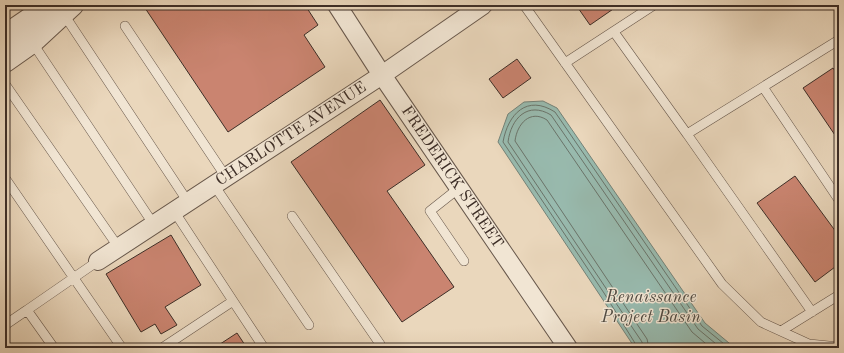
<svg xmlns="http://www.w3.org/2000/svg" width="844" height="353" font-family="'Old Standard TT',serif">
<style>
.water{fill:#98baae;stroke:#748278}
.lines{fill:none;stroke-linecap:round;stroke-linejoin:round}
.shore{stroke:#6a746a;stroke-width:1}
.building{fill:#ca8470;stroke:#3d2e27}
.service-casing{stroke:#68584c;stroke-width:10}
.minor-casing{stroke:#68584c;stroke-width:20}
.tertiary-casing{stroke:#68584c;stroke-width:24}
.service{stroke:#f1e5d3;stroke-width:9}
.minor{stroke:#f1e5d3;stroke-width:18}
.tertiary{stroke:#f1e5d3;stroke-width:22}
.labels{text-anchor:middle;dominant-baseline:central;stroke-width:3;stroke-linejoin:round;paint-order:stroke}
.street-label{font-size:16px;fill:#3d2e27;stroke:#f1e5d3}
.water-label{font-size:17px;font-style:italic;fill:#4f4a42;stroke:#f1e5d3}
</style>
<rect width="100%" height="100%" fill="#ead7bc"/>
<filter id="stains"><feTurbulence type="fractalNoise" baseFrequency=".005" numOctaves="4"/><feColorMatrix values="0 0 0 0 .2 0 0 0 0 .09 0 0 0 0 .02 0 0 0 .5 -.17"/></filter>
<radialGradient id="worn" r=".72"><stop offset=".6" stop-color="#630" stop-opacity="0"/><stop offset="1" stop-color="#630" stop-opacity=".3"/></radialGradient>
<!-- water -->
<path class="water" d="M543,101L557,108L705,323L735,348H635L498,142L508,114L524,102Z"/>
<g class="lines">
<!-- shore -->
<path class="shore" d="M638,348L604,293L503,142C508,114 527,94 555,112L702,326L729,348
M643,348L642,342L508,142C511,118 528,101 551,115L698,329L721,348
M649,348L647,339L515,141C517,124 530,109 547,120L692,332L711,348"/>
</g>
<!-- building -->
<path class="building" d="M143,5H305L318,25L304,35L325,67L228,132Z
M576,5H619L590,25Z
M517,59L531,78L503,98L489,79Z
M833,68L839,77V141L803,88Z
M380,100L425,165L387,191L454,287L402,322L291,162Z
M795,176L839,236V264L815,282L757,203Z
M171,235L201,285L165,307L177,325L161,334L155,324L141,332L106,274Z
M237,333L247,348H214Z"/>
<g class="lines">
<!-- service casing -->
<g class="service-casing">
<path id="service" d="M524,5L722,284L761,322L809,344L839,347
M63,13L188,202
M125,26L226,177
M614,32L687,134L837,41L839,44
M32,42L154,225
M565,63L654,5
M5,84L119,248
M763,87L839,200
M687,134L812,312
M5,178L122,348
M214,185L309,325
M459,188L430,211L464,261
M292,216L380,344L375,348
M233,301L264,348
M5,325L27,310
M781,331L839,295
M54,348L27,310L98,261
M162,348L233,301L174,211"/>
</g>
<!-- minor casing -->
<g class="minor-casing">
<g id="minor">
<path id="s1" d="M337,5L382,75L568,348"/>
<path id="s2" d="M98,261L382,75L483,5"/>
</g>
</g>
<!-- tertiary casing -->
<g class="tertiary-casing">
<path id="tertiary" d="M5,36L30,19L61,5
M5,61L32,42L72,5"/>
</g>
<!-- service -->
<use href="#service" class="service"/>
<!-- minor -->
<use href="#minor" class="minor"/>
<!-- tertiary -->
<use href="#tertiary" class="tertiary"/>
</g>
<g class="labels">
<!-- street labels -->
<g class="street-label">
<text stroke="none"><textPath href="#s2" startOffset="231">CHARLOTTE AVENUE</textPath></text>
<text stroke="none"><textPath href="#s1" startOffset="207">FREDERICK STREET</textPath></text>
</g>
<!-- water labels -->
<g class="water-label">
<text x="651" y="297">Renaissance<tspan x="651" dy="20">Project Basin</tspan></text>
</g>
</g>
<!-- margin -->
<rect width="844" height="353" fill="none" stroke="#ead7bc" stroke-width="20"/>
<rect x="6" y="6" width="832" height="341" fill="none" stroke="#3d2e27" stroke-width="2"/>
<rect x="10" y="10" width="824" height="333" fill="none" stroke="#3d2e27"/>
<rect width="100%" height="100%" filter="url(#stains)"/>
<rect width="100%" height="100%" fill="url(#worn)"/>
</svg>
